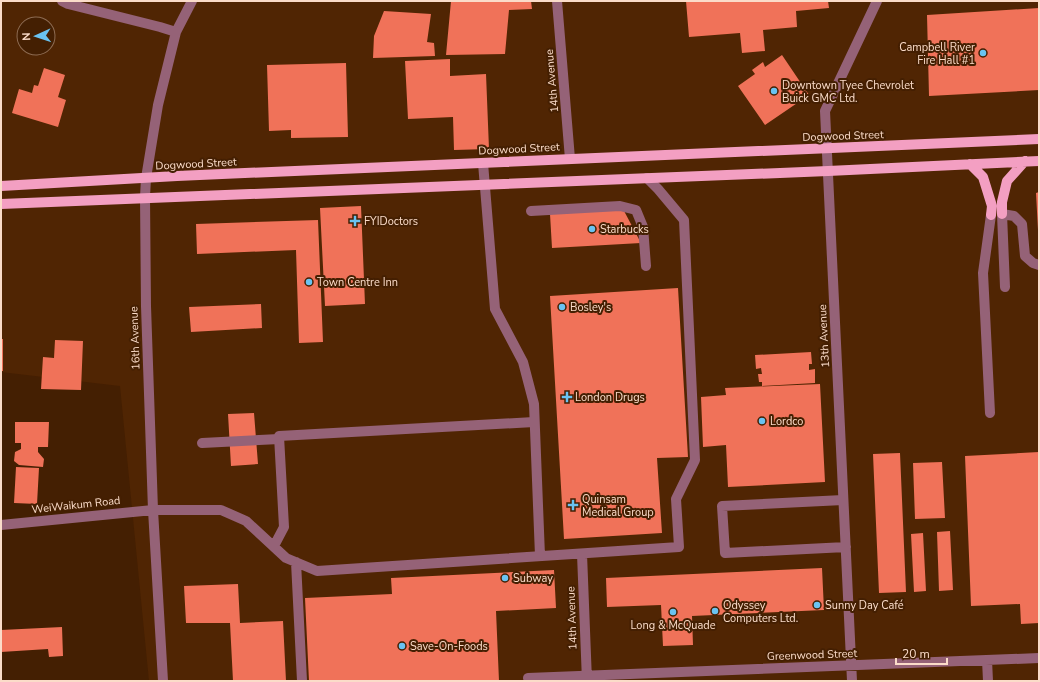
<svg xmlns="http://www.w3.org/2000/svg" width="1040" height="682" font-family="'Nunito Sans',sans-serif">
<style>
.built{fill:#502503;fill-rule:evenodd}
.building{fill:#f07259}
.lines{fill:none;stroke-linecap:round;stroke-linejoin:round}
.minor{stroke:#956277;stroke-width:10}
.major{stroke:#f39fc2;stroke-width:10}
.poi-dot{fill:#6ac3f1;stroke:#441f02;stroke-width:1.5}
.labels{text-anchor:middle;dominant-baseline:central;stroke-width:4;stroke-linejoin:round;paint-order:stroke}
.poi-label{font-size:11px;fill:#fbdcc9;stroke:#441f02;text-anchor:start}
.street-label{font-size:11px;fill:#fbdcc9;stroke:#441f02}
</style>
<rect width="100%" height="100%" fill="#441f02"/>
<!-- built -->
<path class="built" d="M1,1H1039V681H149L120,386L1,372ZM24,24H48V48H24Z"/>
<!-- building -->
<path class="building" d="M451,1H531L532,9L509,10L505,54L446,55Z
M686,1H828L829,8L796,11L797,27L763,30L765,51L742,53L740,33L689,37Z
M1039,8V90L929,96L927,15Z
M384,11L431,14L427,42L434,43L435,56L373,58L374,36Z
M782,55L809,95L765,125L738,86L755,74L752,70L763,62L765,67Z
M450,59V76L486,74L489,149L454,150L453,117L408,119L405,61Z
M346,63L348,137L291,138V130L269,131L267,65Z
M44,68L65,75L58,97L66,100L58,127L12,113L19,89L32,93L34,85L38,86Z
M1039,192V230H1038L1036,193Z
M361,206L365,304L325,306L320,208Z
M623,209L641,243L552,248L550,214Z
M318,220L323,342L299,343L296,250L197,254L196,224Z
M678,288L688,457L657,458L662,533L564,539L550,296Z
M261,304L262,328L191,332L189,307Z
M1,339H3V371H1Z
M55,340L83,341L81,390L41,389L43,357L54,358Z
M811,352L812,364H809V370L815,369V383L762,386V382H759L758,374H762L761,368L756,369L755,355Z
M820,384L825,482L728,487L726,445L703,447L701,397L726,395L725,388Z
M254,413L258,464L231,466L228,414Z
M15,422H49L48,447H38V452L44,459L43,467L19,465L14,461L15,452L21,449V443H15Z
M1039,452V623L1021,624L1020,604L971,606L965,456Z
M900,453L906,592L879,593L873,454Z
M942,462L945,518L915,519L913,463Z
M16,467L39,468L37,504L14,503Z
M950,531L953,590L939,591L937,532Z
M923,533L926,591L914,592L911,534Z
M822,568L824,610L692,616L693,645L663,646L661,605L607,607L606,578Z
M554,570L556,608L496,611L499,681H309L305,598L392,594L391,578Z
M238,584L240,623L283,621L286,681H233L230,623H186L184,586Z
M62,627L63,656L49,657L48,649L1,652V630Z"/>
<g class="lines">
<!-- minor -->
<path class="minor" d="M62,1L68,4L160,27L176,32
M557,1L570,159
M483,163L495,309L523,362L534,404L540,556
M531,211L620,206L636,210L643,227L646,266
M1005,287L1002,214L1014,216L1022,224L1025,256L1033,263L1039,265
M990,413L983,273L991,215
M202,443L279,439
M843,500L722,506L725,553L846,547
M1,525L153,510H221L246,521L286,558L317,571L679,547L676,499L695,460L684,220L658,189L647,178
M274,546L284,527L279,436L534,422
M582,554L587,681
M296,562L302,681
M987,660L988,681
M528,678L1039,658
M163,681L153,510L146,306L145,197L146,178L158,105L176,32L192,1
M852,681L825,111L877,1"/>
<!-- major -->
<path class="major" d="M970,164L983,177L992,206L991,215
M1,186L177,176L1039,139
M1,204L828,171L1039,161
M1002,214V202L1007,181L1025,161"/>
</g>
<!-- markers -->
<g class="poi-dot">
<circle cx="983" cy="53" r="4"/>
<circle cx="774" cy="91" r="4"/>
<path d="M353 215h4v4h4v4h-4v4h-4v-4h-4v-4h4z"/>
<circle cx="592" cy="229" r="4"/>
<circle cx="309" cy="282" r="4"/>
<circle cx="562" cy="307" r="4"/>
<path d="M565 391h4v4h4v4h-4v4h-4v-4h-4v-4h4z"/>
<circle cx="762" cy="421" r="4"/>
<path d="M571 499h4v4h4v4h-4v4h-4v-4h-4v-4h4z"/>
<circle cx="505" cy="578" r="4"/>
<circle cx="817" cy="605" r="4"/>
<circle cx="715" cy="611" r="4"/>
<circle cx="673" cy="612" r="4"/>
<circle cx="402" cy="646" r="4"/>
</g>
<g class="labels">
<!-- poi labels -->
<g class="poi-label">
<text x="975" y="47" text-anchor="end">Campbell River<tspan x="975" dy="13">Fire Hall #1</tspan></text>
<text x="782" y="85">Downtown Tyee Chevrolet<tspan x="782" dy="13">Buick GMC Ltd.</tspan></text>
<text x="364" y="221">FYIDoctors</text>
<text x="600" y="229">Starbucks</text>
<text x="317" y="282">Town Centre Inn</text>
<text x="570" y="307">Bosley's</text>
<text x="575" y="397">London Drugs</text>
<text x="770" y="421">Lordco</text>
<text x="582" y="499">Quinsam<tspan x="582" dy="13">Medical Group</tspan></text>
<text x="513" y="578">Subway</text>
<text x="723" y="605">Odyssey<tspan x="723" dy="13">Computers Ltd.</tspan></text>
<text x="825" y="605">Sunny Day Café</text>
<text x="673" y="625" text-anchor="middle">Long &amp; McQuade</text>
<text x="410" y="646">Save-On-Foods</text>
</g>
<!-- street labels -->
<g class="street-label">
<text transform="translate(552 81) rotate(-95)">14th Avenue</text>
<text transform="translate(843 136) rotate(-2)">Dogwood Street</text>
<text transform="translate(519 149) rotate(-3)">Dogwood Street</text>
<text transform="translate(196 164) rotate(-3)">Dogwood Street</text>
<text transform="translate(824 336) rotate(-93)">13th Avenue</text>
<text transform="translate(135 338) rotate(-92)">16th Avenue</text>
<text transform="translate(76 505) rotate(-6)">WeiWaikum Road</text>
<text transform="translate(572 618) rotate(-92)">14th Avenue</text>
<text transform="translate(812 655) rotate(-2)">Greenwood Street</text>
</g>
</g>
<!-- border -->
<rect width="1040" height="682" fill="none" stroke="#fbdcc9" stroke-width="4"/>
<!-- north arrow -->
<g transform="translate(36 36) rotate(267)"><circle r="19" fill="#441f02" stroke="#8d6b52"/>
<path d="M0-3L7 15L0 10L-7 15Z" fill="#6ac3f1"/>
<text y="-6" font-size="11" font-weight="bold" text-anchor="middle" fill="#fbdcc9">N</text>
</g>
<!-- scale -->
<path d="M896 658v6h51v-6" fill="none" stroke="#fbdcc9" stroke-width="2"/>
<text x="902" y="658" font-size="12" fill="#fbdcc9" stroke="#441f02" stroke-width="3" paint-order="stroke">20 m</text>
</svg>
